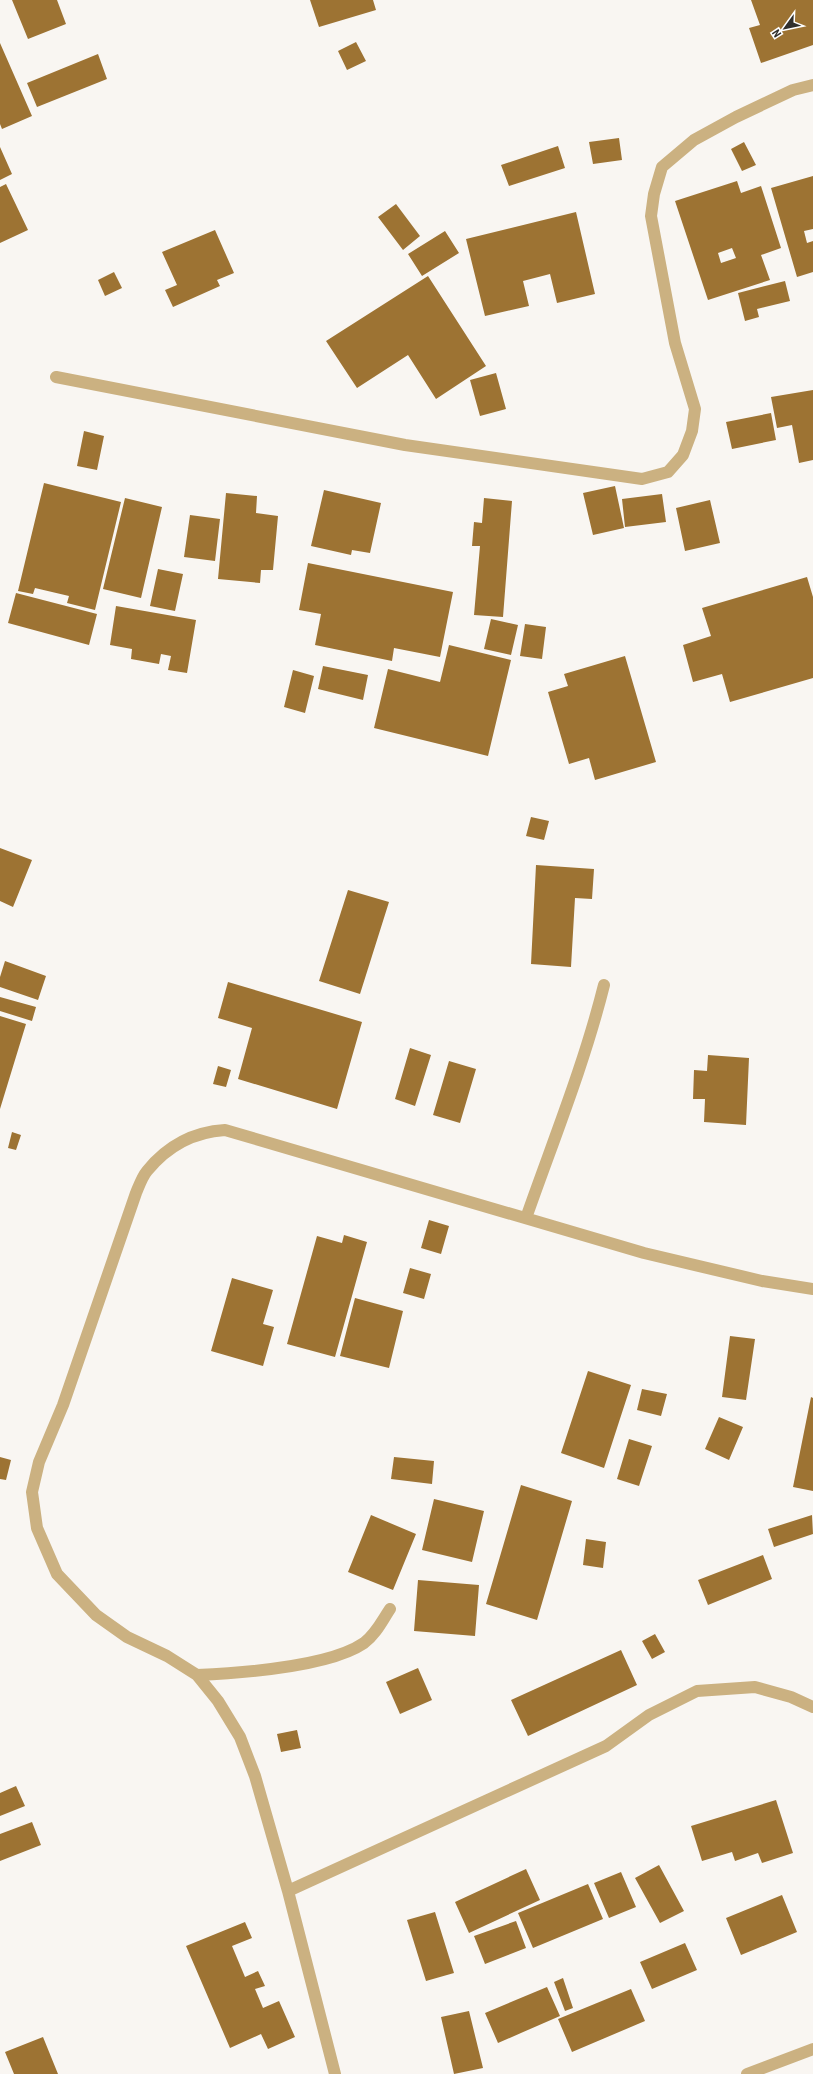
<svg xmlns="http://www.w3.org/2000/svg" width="813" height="2074" font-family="'Roboto Condensed',sans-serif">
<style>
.building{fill:#9d7333;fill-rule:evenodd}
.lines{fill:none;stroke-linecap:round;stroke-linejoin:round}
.minor{stroke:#cbb181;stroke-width:12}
</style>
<rect width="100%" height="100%" fill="#f9f6f2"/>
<!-- building -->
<path class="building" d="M12,0H57L66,24L28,39Z
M310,0H373L376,10L319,27Z
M751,0H813V45L761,63L749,28L760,25Z
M356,42L366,61L347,70L338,51Z
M0,43L32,116L2,129L0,124Z
M98,54L107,79L37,107L27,83Z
M619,138L622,160L593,164L589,142Z
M744,142L756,165L742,171L731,149Z
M558,146L565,168L509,186L501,165Z
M0,147L12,174L0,180Z
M813,176V229L804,231L807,243L813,241V272L797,277L771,188Z
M737,181L741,193L761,186L781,248L761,255L770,280L708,300L675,201ZM732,248L736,258L721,263L718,253Z
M6,184L28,230L0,243V187Z
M396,204L420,236L403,250L378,217Z
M576,212L595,294L557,303L550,274L523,281L529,306L485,316L466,239Z
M215,230L234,273L217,280L220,286L173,307L165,290L177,285L162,252Z
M445,231L459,253L422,276L408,254Z
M114,272L122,288L105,296L98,280Z
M428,276L486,366L436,399L408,355L357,388L326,341Z
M785,281L790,301L757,309L759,317L745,321L738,293Z
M496,373L506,409L480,416L470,380Z
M813,390V460L799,463L792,425L777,428L771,397Z
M771,413L776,440L732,449L726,422Z
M84,431L104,436L97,470L77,466Z
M44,483L121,502L95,610L67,603L69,596L35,588L33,594L18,591Z
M615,486L624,528L593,535L583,493Z
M324,490L381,503L370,553L352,550L351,555L311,546Z
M226,493L257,496L256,513L278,516L273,570H261L260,583L218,579Z
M662,494L666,522L625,527L622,499Z
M125,498L162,507L141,598L103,589Z
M484,498L512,501L503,617L474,615L480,546H472L474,522L482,523Z
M710,500L720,543L685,551L676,508Z
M190,515L220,519L215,561L184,557Z
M308,563L453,592L440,657L394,648L392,661L315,645L321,614L299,610Z
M158,569L183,574L175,611L150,606Z
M807,577L813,597V678L730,702L722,674L693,682L683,645L711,636L702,608Z
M16,593L97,614L89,645L8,623Z
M116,606L196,620L187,673L168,670L171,656L161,654L159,664L131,659L132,649L110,645Z
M491,619L518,625L511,655L484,649Z
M525,624L546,627L542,659L520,656Z
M449,645L511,660L488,756L374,728L388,669L440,682Z
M625,656L656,762L595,780L589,758L569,764L548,692L568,686L564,674Z
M323,666L368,675L363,700L318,689Z
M293,670L314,676L305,713L284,707Z
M531,817L549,821L544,840L526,836Z
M0,848L32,860L13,907L0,901Z
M536,865L594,869L592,899L575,898L571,967L531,964Z
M348,890L389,902L360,994L319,981Z
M5,961L46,976L38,1000L0,987V977Z
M228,982L362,1022L337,1109L238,1079L252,1028L218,1018Z
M0,997L36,1007L32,1021L0,1011Z
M0,1016L26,1024L0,1109Z
M410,1048L431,1055L415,1106L395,1099Z
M708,1055L749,1058L746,1125L704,1122L705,1099H693L694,1070L707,1071Z
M449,1061L476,1069L460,1123L433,1115Z
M218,1066L231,1070L226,1087L213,1084Z
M12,1132L21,1135L16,1150L8,1148Z
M429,1220L449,1226L441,1254L421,1248Z
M344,1235L367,1242L335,1357L287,1344L317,1236L342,1243Z
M410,1268L431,1274L424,1299L403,1293Z
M232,1278L273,1290L263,1324L274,1327L263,1366L211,1351Z
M355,1298L403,1311L389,1368L340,1356Z
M730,1336L755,1339L746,1400L722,1397Z
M588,1371L631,1385L604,1468L561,1453Z
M642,1389L667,1394L661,1416L637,1410Z
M811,1397L813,1398V1491L793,1487Z
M719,1417L743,1427L729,1460L705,1449Z
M629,1439L652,1446L639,1486L617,1479Z
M0,1457L11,1460L6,1480L0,1479Z
M394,1457L434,1461L432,1484L391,1479Z
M521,1485L572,1501L537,1620L486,1604Z
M434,1499L484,1511L472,1562L422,1550Z
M371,1515L416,1534L393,1590L348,1572Z
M812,1515L813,1534L774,1547L768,1529Z
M586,1539L606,1542L603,1568L583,1565Z
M763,1555L772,1579L708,1605L698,1580Z
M418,1580L479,1585L475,1636L414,1631Z
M655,1634L665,1652L652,1659L642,1641Z
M621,1650L637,1685L528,1736L511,1700Z
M418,1668L432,1700L400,1714L386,1682Z
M297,1730L301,1748L281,1752L277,1734Z
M16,1786L25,1806L0,1816V1793Z
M776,1800L793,1853L762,1863L758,1853L735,1861L732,1852L702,1861L691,1826Z
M32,1822L41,1845L0,1861V1834Z
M659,1865L684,1911L660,1923L635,1878Z
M526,1869L540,1900L469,1933L455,1902Z
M621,1872L636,1907L609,1918L594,1883Z
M588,1884L603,1919L533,1948L518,1913Z
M782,1895L797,1932L741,1955L726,1918Z
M435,1912L454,1973L426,1981L407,1920Z
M516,1921L526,1948L485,1964L474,1936Z
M245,1922L252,1938L232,1946L245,1977L258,1971L265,1986L255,1989L263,2008L279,2001L295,2037L268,2049L261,2034L230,2048L186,1946Z
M685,1943L697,1970L652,1989L640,1962Z
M563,1978L573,2008L565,2011L554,1982Z
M547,1987L560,2016L498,2043L485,2013Z
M631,1989L645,2021L572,2052L558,2019Z
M469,2011L483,2068L454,2074L441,2017Z
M43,2037L58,2074H14L5,2052Z"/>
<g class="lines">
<!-- minor -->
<path class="minor" d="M56,377L405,445L642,479L668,472L683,455L692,431L695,409L675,343L651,216L654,194L662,167L694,140L736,117L793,90L813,85
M526,1218C553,1141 584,1065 604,985
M197,1675C239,1673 329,1667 364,1643C376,1634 382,1621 390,1609
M288,1891L606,1746L649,1715L697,1691L755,1687L791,1697L813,1707
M335,2074L288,1891L255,1776L240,1737L218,1701L197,1675L167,1656L127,1637L96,1615L57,1574L37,1528L32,1492L39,1462L63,1405L136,1193C139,1186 142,1177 147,1171C168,1145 193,1132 225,1130L644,1253L762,1281L813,1289
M747,2074L813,2049"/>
</g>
<!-- north arrow -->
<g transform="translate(785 28) rotate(237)" stroke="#ffffff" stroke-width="3" paint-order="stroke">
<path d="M0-3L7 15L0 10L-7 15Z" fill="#302f2d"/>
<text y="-6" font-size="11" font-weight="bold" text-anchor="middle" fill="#302f2d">N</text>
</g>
</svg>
